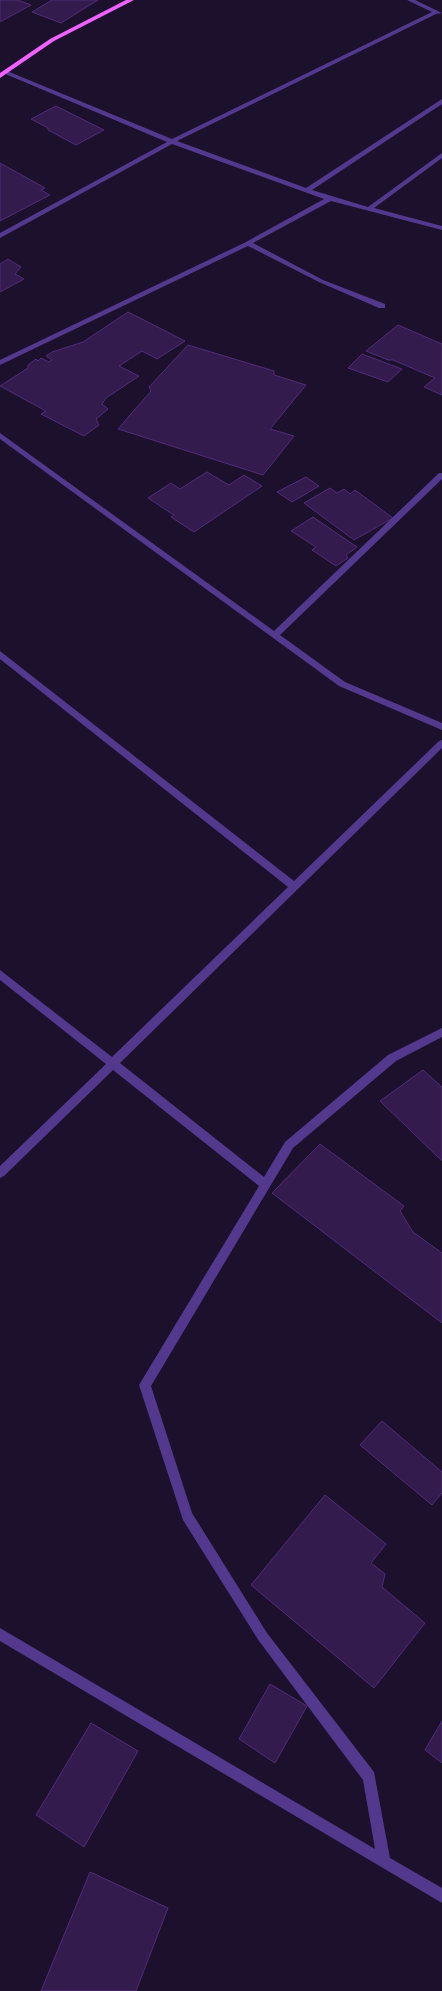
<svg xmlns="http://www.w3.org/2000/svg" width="442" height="1991" font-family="Overpass,sans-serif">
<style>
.building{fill:#331b4e;stroke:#512c7b}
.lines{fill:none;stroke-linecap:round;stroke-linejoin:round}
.minor{fill:#53398d;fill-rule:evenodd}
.major{fill:#ef62ff;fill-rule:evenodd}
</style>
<rect width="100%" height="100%" fill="#1d102c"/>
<!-- building -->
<path class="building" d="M0,0H18L31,5L0,22Z
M52,0H98L61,23L32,12Z
M56,106L104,130L76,145L48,130V128L31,119Z
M0,163L45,188L41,190L50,195L0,221Z
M8,259L21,267L15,274L24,279L0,292V264Z
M128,312L185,341L157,359L142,351L119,366L139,376L106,398L102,404L108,409L96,419L99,425L84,436L41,414L46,411L0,386L28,368V365L36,359L38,361L41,358L49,362L52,360L46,356L52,352L83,342Z
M398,325L442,344V395L424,387L435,378L393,360H388L366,351Z
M188,345L274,371V375L306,385L270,429L294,436L263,475L118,429L151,391L149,387Z
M362,354L402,369L388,382L348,368Z
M207,472L229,485L244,475L262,486L194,532L171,517L174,515L148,498L171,483L180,489Z
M306,477L319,486L292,502L277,492Z
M330,488L337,493L344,489L350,494L355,490L393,518L354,540L304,503Z
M313,517L357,547L346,555L348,558L336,566L312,550L316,547L291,531Z
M423,1070L442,1087V1161L380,1101Z
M320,1144L404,1206L400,1211L413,1232L442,1253V1323L272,1193Z
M382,1421L442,1472V1493L432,1505L360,1445Z
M325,1495L386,1544L371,1563L385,1574L382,1587L425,1623L374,1688L251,1585Z
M270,1684L307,1706L275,1763L239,1739Z
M442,1721V1763L425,1750Z
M91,1723L138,1751L84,1847L36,1815Z
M90,1872L168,1908L136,1991H41Z"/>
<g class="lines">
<!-- minor -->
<path class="minor" d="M407,0H415L442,13L436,14L177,141L306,188L442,99V104L312,190L368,207L442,153V158L374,208L442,226V230L331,201L253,243L323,280L385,304V308H379L319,282L248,246L0,365V360L246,242L324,199L172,144L0,238V233L167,142L3,73V71H7L172,139L432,12Z
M0,433L274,631L439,473H442V479L280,635L345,682L442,723V730L339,686L0,439Z
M0,651L294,881L439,741L442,740V748L120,1063L264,1177L285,1142L388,1055L442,1028V1037L396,1061L293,1148L151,1386L192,1513L267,1633L374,1772L390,1858L442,1888V1903L0,1641V1628L375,1849L363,1780L259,1641L183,1520L139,1385L259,1186L113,1070L4,1176L0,1178V1166L106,1064L0,980V970L112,1057L288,887L0,659Z"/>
<!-- major -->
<path class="major" d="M126,0H134L54,41L0,78V73L50,39Z"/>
</g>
</svg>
